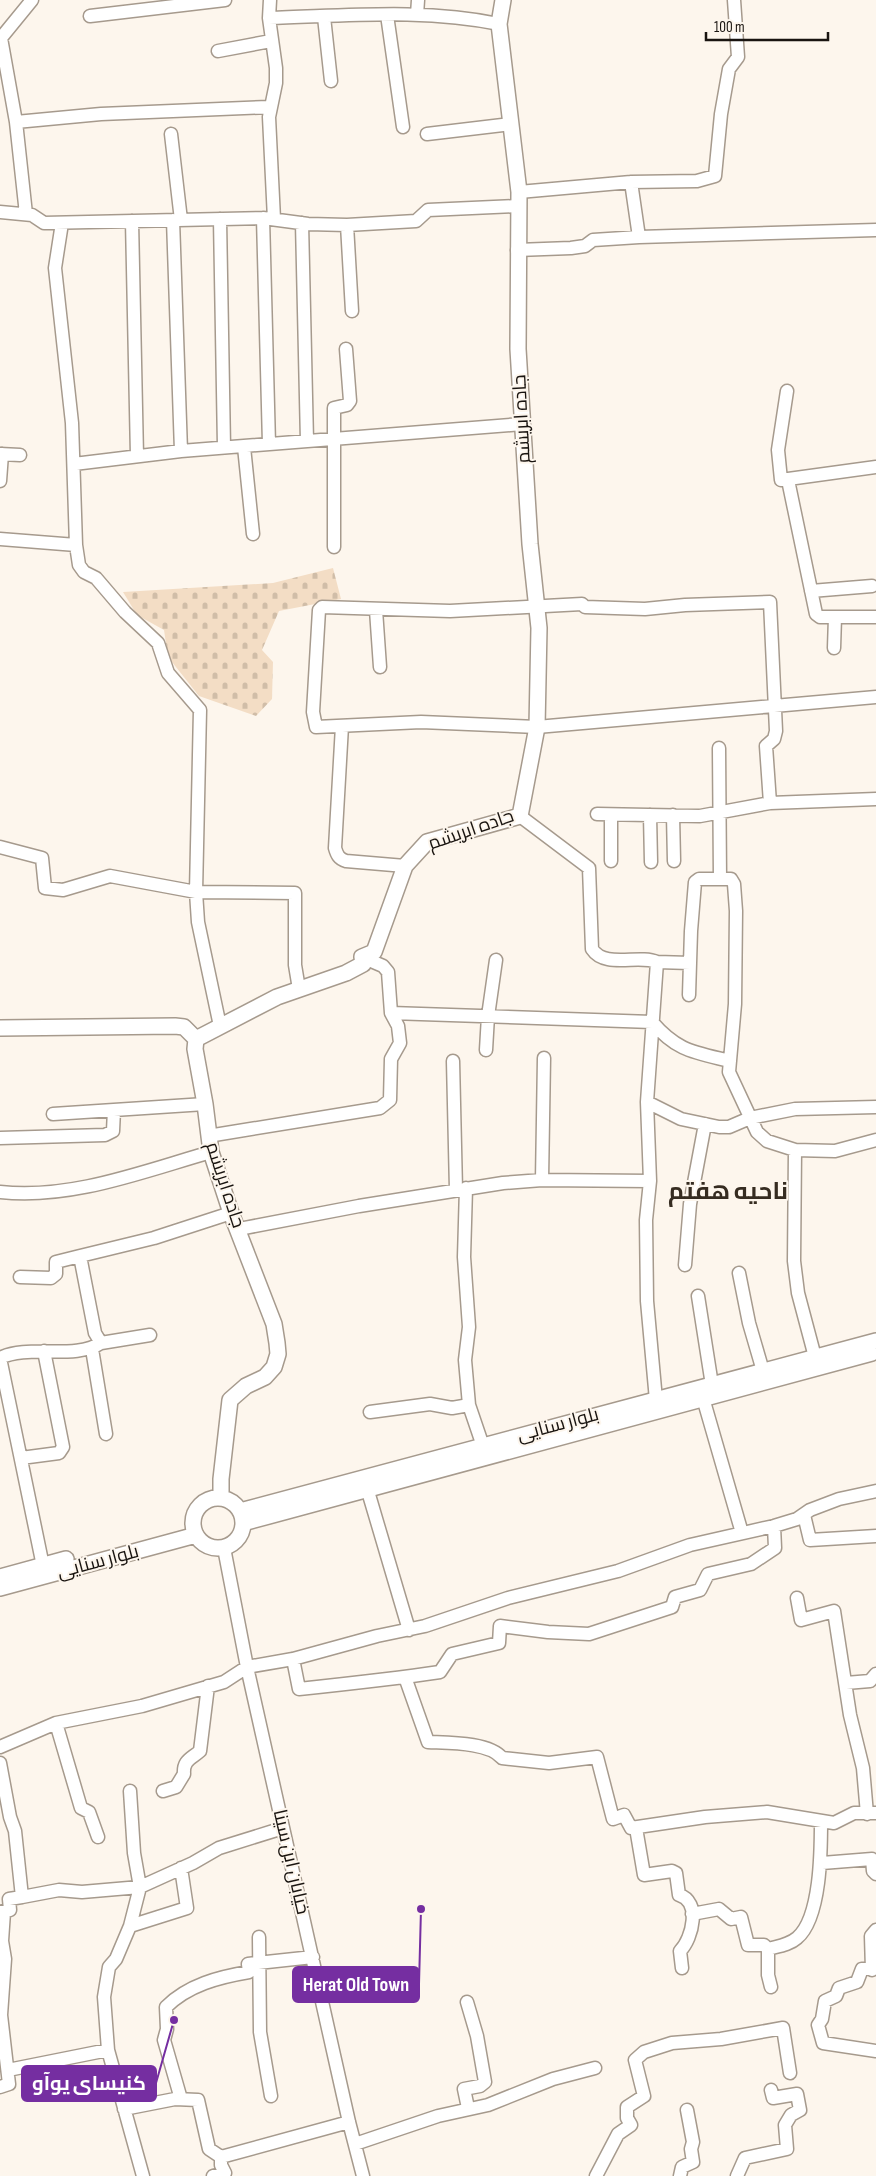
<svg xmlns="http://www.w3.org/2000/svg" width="876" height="2176" font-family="'Sofia Sans Condensed',Cairo,sans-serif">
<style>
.cemetery{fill:url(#cemetery-stones)}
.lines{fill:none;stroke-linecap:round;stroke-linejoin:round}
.minor-casing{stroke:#a69a8d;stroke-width:15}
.major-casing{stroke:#a69a8d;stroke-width:18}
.minor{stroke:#fff;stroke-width:12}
.major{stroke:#fff;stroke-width:15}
.labels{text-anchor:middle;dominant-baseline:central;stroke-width:4;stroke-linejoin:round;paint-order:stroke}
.street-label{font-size:19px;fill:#191410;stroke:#fdf6ed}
.district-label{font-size:24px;font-weight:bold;fill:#362c21;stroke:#fdf6ed}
.leader{fill:none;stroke:#752ea1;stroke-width:2}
.callout-dot{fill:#752ea1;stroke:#fdf6ed;stroke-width:2}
.callout{fill:#752ea1;stroke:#752ea1;stroke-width:2}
.callout-label{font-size:20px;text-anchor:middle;font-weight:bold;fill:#fff}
</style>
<defs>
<pattern id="cemetery-stones" width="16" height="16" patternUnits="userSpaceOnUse" patternTransform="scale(1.25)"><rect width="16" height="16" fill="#f3ddc5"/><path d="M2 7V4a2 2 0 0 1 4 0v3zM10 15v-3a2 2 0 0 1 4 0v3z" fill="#d0bda8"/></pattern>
</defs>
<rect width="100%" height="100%" fill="#fdf6ed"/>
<!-- cemetery -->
<path class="cemetery" d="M333,568L341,599L279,611L262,650L273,662L272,699L256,716L199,696L168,657L164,630L137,615L123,592L273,583Z"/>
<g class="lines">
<!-- minor casing -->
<g class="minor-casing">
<path id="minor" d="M270,0L269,18L276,68V83L269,117L274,219
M387,15L403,127
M417,15L418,0
M90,16L225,0
M324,17L331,81
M269,18C345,16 424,8 499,24
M218,51L271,41
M16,122L101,114L269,107
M171,134L181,220
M427,134L511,124
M631,182L639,237
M519,192L631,182L697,181L715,176L721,114L729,69L738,57L734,0
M0,212L32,215L44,223L263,218L308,224L347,225L352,311
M26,214L16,122L1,38L32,0
M263,218L269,444
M220,219L224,447
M173,220L181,451
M132,221L137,456
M62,223L55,268L72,423L76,545
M302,223L307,441
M347,225L416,221L428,210L518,206
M517,250L571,248L585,246L593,240L639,237L876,230
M787,391L778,450L781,480L876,467
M244,447L253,534
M0,454L20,455
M74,464L181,451L522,424
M788,480L816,614L820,617H876
M0,481L2,454
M0,539L76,545L79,565L84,572L96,578L125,612L158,643L168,673L200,710L196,892L198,922L220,1026
M334,547V408L347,405L350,401L346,349
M811,591L872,586
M376,610L380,667
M834,648L835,617
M342,726L335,848C337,855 339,859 346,861L405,866
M719,748L720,879
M770,803L766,746L774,739L776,731L770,602L685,605L645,609L585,607L582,604L450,611L322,607L319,610L313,712L316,727L421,722L537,727L774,706L876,697
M597,814L700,816L770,803L876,799
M650,815L651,862
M673,815L674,861
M520,816L589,868L592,949C605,969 638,954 657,962L647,1102L650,1181L646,1220L647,1301L656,1400
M0,847L42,858L45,888L63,890L110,876L196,892L295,893V965L299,989
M611,861V815
M657,962L690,963
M689,995L691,931L695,882L699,879H731L734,884L736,911L735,1004L729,1072L757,1132L767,1141L795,1150L835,1151L876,1140
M391,1013L652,1022C677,1051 693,1052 730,1061
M486,1050L488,1016L496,960
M453,1061L456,1190
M647,1102L681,1119L719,1127H729L750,1118L795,1109L876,1107
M53,1114L205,1104
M208,1136L380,1108L390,1100L391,1059L400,1043L398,1026L391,1013L388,972L383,966L362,957
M0,1138L105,1135L113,1131L114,1110
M795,1150L794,1261L798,1293L815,1357
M542,1180L544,1058
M466,1188L464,1257L469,1327L465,1360L469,1405L486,1455
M0,1192C71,1200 144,1171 211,1152
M239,1229L359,1206L503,1183L542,1180L650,1181
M685,1265L690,1204L705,1124
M739,1273L749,1323L763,1371
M20,1277L51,1278L56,1274V1262L80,1256
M698,1296L712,1385
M101,1343L150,1335
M92,1349L106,1434
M703,1398L742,1533
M370,1412L430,1404L452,1408L469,1405
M21,1458L59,1453L63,1447L44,1351
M367,1488L409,1630
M804,1515L810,1540L876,1536
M224,1548L247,1667L349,2122L363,2176
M43,1566L0,1358C28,1344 75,1360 101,1343L95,1333L80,1256L154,1238L231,1213
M797,1598L801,1620L834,1611L850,1715L863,1768L867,1814
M293,1659L299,1689C346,1684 393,1679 440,1672L452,1654L499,1643L500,1626L548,1632L589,1634L672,1607L675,1597L700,1590L708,1574L751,1564L775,1548L774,1526
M405,1677L428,1742C447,1743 489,1742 502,1758L549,1763L597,1757L613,1819L624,1815L631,1828L705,1817L767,1812L834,1823L854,1813H876
M846,1683L870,1681L876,1674
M56,1723L81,1808L89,1812L98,1837
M0,1747L56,1723L142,1706L224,1682L247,1667L293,1659L377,1636L425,1626L508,1598L618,1571L690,1545L774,1526L797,1519L810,1510L839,1499L876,1491
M0,1763L10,1817L15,1831L22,1897L9,1899L10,1910L0,1912
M130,1791L134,1853L140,1887L130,1926L116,1959L109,1967L104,1997L108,2050L143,2176
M163,1791L176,1787L184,1774C183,1760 191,1759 200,1751L208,1686
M636,1828L644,1875L672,1871L676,1873L679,1895C701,1901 693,1938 680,1951L682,1968
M822,1863L872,1859L873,1871L876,1874
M22,1897L59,1890L82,1892L140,1887L193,1863L219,1848L283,1828
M692,1914L719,1909L731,1919L741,1917L748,1945H764L768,1949V1975L771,1987
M130,1926L187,1908L181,1868
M259,1937L260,2032L271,2096
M768,1949C779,1946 789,1945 797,1938C821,1918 821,1850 821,1821
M876,1968L862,1969L857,1982L839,1988L836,1996L825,2001L822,2019L818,2025L823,2043L876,2051
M872,1970L871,1936L876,1930
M467,2002L477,2036L485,2082L480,2086L464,2089L468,2108
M8,2070L108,2050
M0,2087L9,2084L1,2015L5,1959L2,1941L4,1912
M181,2099L164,2040L167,2029L166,2007C188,1985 219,1977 249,1972L248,1964L313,1957
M124,2109L175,2099L198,2100L209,2149L221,2157
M355,2144L438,2116L488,2105L553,2079L595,2068
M213,2176L225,2173L221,2165V2157L349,2122
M596,2176L618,2134L631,2125L627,2118V2107L644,2096L635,2060L644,2052L672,2043L721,2039L783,2028L790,2073
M680,2176L682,2167L693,2162L691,2149L693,2142L687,2110
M737,2176L745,2158L787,2149L785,2125L791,2115L800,2110L797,2094L773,2098L771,2090"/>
</g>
<!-- major casing -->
<g class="major-casing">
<path id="major" d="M0,1028L175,1026L184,1027L196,1039
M193 1523a25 25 0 1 1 50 0a25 25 0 1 1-50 0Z
M221,1498V1479L230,1400L246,1386L265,1377L274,1367L278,1354L277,1343L274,1324L231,1213L211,1152L205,1104L195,1049L196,1039L277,997L346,973L363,964L362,957L374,952L405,866L427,842L520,816L537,727L539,628L530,544L518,349L519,192L499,24L503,0
M240,1511L876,1341
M243,1523L872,1353
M0,1577L66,1559
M0,1588L196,1535"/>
</g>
<!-- minor -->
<use href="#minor" class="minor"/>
<!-- major -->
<use href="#major" class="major"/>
</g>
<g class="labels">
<!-- street labels -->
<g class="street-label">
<text transform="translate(522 419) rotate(-93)">جاده ابریشم</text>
<text transform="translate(471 830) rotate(-19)">جاده ابریشم</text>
<text transform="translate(225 1185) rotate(72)">جاده ابریشم</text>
<text transform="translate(558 1425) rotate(-15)">بلوار سنایی</text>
<text transform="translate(98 1562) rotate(-15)">بلوار سنایی</text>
<text transform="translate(291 1862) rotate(77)">خیابان ابن سینا</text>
</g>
<!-- district labels -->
<g class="district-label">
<text x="728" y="1191">ناحیه هفتم</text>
</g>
</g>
<!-- callouts -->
<path class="leader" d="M421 1909L419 1984M174 2020L156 2083"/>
<g class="callout-dot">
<circle cx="421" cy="1909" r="5"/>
<circle cx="174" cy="2020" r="5"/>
</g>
<g class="callout">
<rect x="293" y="1967" width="126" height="35" rx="5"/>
<rect x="22" y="2066" width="134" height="35" rx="5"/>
</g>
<g class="callout-label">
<text x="356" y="1991">Herat Old Town</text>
<text x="89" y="2090">کنیسای یوآو</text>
</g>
<!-- scale -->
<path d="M706 32v8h122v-8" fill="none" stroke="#191410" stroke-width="2.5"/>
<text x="714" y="32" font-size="15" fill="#191410" stroke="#fdf6ed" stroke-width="4" paint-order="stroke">100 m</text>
</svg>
